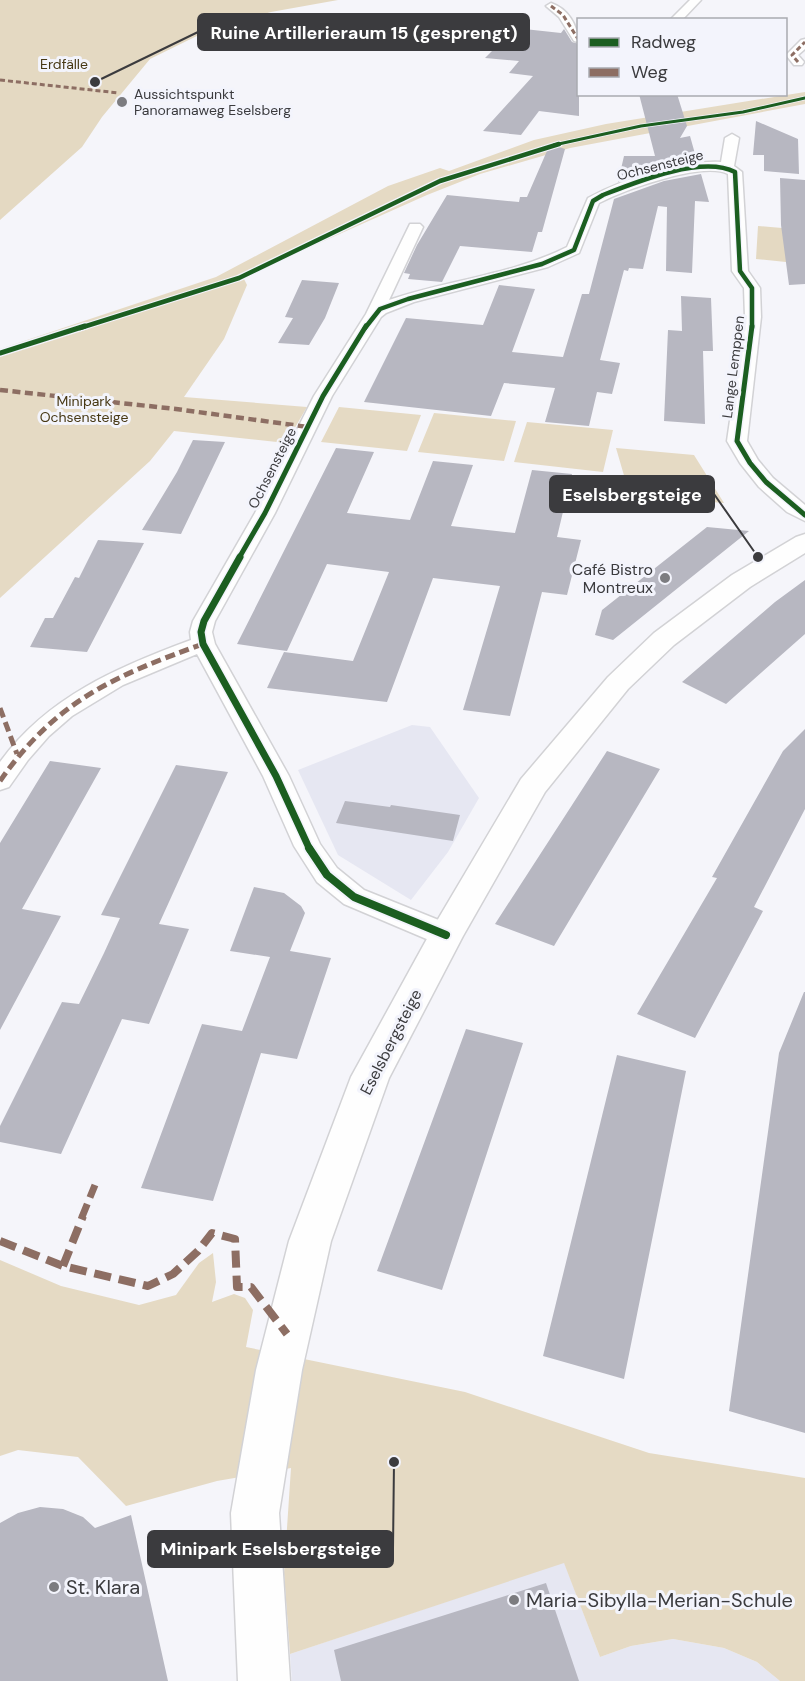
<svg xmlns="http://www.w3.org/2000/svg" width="805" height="1681" font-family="'DM Sans',sans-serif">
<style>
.built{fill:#e6e7f2}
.green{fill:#e5dac4}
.forest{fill:#e4d9c2}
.building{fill:#b7b7c1}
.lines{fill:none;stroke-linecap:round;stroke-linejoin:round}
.minor-casing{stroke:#d2d2d5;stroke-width:3}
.tertiary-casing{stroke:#d2d2d5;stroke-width:3}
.minor{fill:#fefefe;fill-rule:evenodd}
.tertiary{fill:#fefefe;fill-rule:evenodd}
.quiet-far4{stroke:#8d6e63;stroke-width:3;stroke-dasharray:5 3;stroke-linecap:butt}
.quiet-far3{stroke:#8d6e63;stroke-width:4.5;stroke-dasharray:8 4.5;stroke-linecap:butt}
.quiet-far2{stroke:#8d6e63;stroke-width:5;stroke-dasharray:10 5;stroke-linecap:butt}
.quiet-far1{stroke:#8d6e63;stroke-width:7;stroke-dasharray:14 7;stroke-linecap:butt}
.quiet{stroke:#8d6e63;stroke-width:8;stroke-dasharray:17 8;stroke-linecap:butt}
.cycleway-far4-casing{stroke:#f3f4fc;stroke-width:4.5}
.cycleway-far3-casing{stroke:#f3f4fc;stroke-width:7}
.cycleway-far2-casing{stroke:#f3f4fc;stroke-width:8}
.cycleway-far1-casing{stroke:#f3f4fc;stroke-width:10}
.cycleway-casing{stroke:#f3f4fc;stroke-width:12}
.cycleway-far4{stroke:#1b5e20;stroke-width:3}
.cycleway-far3{stroke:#1b5e20;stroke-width:4.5}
.cycleway-far2{stroke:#1b5e20;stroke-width:5}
.cycleway-far1{stroke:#1b5e20;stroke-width:7}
.cycleway{stroke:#1b5e20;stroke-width:8}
.poi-dot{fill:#7c7c80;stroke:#f3f4fc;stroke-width:2}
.labels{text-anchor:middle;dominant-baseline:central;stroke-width:6;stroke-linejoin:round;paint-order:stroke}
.far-park-label{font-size:14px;fill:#473814;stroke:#f3f4fc}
.far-poi-label{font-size:14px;fill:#3b3b3e;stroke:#f3f4fc;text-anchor:start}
.far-street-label{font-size:14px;fill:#3b3b3e;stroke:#f3f4fc}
.poi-label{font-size:16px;fill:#3b3b3e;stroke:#f3f4fc;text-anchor:end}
.street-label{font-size:16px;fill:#3b3b3e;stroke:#f3f4fc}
.near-poi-label{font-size:20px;fill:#3b3b3e;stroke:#f3f4fc;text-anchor:start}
.leader{fill:none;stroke:#3b3b3e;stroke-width:2}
.callout-dot{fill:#3b3b3e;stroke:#f3f4fc;stroke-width:2}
.callout{fill:#3b3b3e;stroke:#3b3b3e;stroke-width:2}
.callout-label{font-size:18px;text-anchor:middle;font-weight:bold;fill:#fff}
</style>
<rect width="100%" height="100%" fill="#f5f5fa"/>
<!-- built -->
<path class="built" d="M412,725L430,727L479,798L448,852L411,900L338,855L298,770Z
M564,1562L600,1657L631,1646L673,1639L724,1648L757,1662L780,1681H292L290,1654Z"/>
<!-- green -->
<path class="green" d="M805,92V104L570,148L480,174L427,195L243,277L247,285L224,339L184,397L307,407L286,443L174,431L150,461L0,598V349L216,277L388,186L440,168L449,171L534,140L606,124Z
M339,407L421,415L407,451L321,442Z
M434,413L516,421L504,461L418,452Z
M527,422L613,430L603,472L514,462Z
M616,448L694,455L724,503L630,496Z
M213,1253L216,1282L212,1302L234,1294L245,1298L253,1310L246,1347L465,1392L649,1453L805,1478V1681H780L757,1662L724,1648L673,1639L631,1646L600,1657L564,1563L290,1654L284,1573L291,1468L217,1481L126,1506L78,1457L18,1450L0,1456V1260L61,1286L139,1305L176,1295L199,1263Z"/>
<!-- forest -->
<path class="forest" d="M0,0H338L271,12L207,31L150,59L102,117L82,147L0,220Z
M758,226L805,230V264L756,259Z"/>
<!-- building -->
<path class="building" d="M515,28L561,33L564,29L572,42L579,44V116L539,111L521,135L483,131L533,76L509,73L519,61L485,58Z
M639,94H677L687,126L680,138L690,136L697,161L652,170L618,182L624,156H655Z
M756,121L798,139L799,174L764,171V155H753Z
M550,144L565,149L542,232H538L532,252L460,246L442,282L408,279L410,274L404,273L417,245L447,195L519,202L520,197H527Z
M701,174L709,202L695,201L692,273L666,271L667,207L658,206L643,269L629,268L628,271L624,270L600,360L620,363L612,394L597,392L589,426L545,422L555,388L504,383L491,416L364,402L406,318L483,325L499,285L535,289L512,352L563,357L582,294H589L614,199L664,181Z
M780,178L805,180V284L789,285L781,225Z
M302,280L339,283L325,318L309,345L278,343L293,318L285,317Z
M681,296L711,298L713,351H703L705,424L664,421L668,330L682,331Z
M193,440L225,442L181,534L142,530L177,472Z
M336,448L374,452L347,513L410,520L433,461L473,465L451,526L515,533L532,470L572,474L557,537L581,540L567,595L542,592L510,716L463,710L500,586L433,578L387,702L267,688L284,652L353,661L389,572L327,564L287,651L237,644Z
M707,527L749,531L613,640L595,635L602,610Z
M98,540L144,543L87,652L30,647L45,618H53L75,577L79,578Z
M805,580V634L726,704L682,682L775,602Z
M805,729V809L754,907L763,911L695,1038L637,1014L717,878L712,877L783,751Z
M607,751L660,769L554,946L495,924Z
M50,761L101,768L22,909L61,916L0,1030V843Z
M176,765L228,772L159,924L189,929L149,1024L122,1019L61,1154L0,1142V1126L62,1002L79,1004L104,953L120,918L101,915Z
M345,801L390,807L391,805L460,815L453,841L336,823Z
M254,887L284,893L301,906L305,913L290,951L331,958L297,1059L261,1053L213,1201L141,1188L202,1024L242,1031L270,957L230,951Z
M804,992H805V1433L729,1411L779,1053Z
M466,1029L523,1043L442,1290L377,1271Z
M617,1055L686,1071L624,1379L543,1356Z
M40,1507L63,1509L83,1517L95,1528L131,1515L168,1681H0V1523L18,1513Z
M546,1583L579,1681H341L334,1650Z"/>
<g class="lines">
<!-- minor casing -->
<g class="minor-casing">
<path id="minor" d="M690,0H701L682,20H670Z
M551,3C568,9 578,25 578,42L574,41L559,17L546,6Z
M805,39V49L798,55L804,62L802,65H794L786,55L801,40Z
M732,134L739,138L734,166L742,172L748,271L760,288L761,317L747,441L758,460L773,478L805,505V521L787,512L759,487L740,463L727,441L745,317L744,288L732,271L728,174C703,161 624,190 599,203L579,253L548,267L414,302L386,313L381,317L332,396L275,513L215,621L212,632L215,644L289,776L320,844L337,868L364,890L456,927L460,935L456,943L446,946L436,943L344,904L317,882L294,846L263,776L197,654L123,685L72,716L49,736L28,760L9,787L0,790V762C47,697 118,667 191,640L190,632L193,621L255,513L314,396L366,314L410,224H420L423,227L389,300C447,280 512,275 567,247L588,198C623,179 681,160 721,162L725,138Z"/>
</g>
<!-- tertiary casing -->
<g class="tertiary-casing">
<path id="tertiary" d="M805,534V553L750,587L674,645L628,689L545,792L463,936L389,1078L331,1241L302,1370L279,1513L290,1681H238L231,1513L256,1370L289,1241L351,1077L434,926L521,779L608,677L654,633L732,575L796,537Z"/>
</g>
<!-- minor -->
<use href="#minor" class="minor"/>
<!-- tertiary -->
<use href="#tertiary" class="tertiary"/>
<!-- quiet-far4 -->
<path class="quiet-far4" d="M551,6L563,15L578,39
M798,62L792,55L805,42
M0,80L119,93"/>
<!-- quiet-far3 -->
<path class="quiet-far3" d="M0,390L176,409L308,427"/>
<!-- quiet-far2 -->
<path class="quiet-far2" d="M0,708L17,754
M0,781C56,701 114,676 203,644"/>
<!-- quiet-far1 -->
<path class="quiet-far1" d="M82,1217L95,1185"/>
<!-- quiet -->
<path class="quiet" d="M0,1241L63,1266L148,1286L173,1274L198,1251L212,1233L235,1239L237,1287H251L287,1334
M63,1266L83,1216"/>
<!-- cycleway-far4 casing -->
<g class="cycleway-far4-casing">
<path id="cycleway-far4" d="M554,145L641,126L743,112L805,98"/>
</g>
<!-- cycleway-far3 casing -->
<g class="cycleway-far3-casing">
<path id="cycleway-far3" d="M80,328L239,278L440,181L559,144
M365,328L380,309L408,299L542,264L574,250L593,201L603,195C636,182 702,155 735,172L740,271L752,288V328"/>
</g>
<!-- cycleway-far2 casing -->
<g class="cycleway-far2-casing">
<path id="cycleway-far2" d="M752,326L737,441L750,463L766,482L805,515
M0,353L85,326
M239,558L265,513L323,396L366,326"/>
</g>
<!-- cycleway-far1 casing -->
<g class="cycleway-far1-casing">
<path id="cycleway-far1" d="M240,557L204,621L201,632L203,644L276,776L310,850"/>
</g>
<!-- cycleway casing -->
<g class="cycleway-casing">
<path id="cycleway" d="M309,848L327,875L354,897L446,935"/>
</g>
<!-- cycleway-far4 -->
<use href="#cycleway-far4" class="cycleway-far4"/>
<!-- cycleway-far3 -->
<use href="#cycleway-far3" class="cycleway-far3"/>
<!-- cycleway-far2 -->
<use href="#cycleway-far2" class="cycleway-far2"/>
<!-- cycleway-far1 -->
<use href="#cycleway-far1" class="cycleway-far1"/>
<!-- cycleway -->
<use href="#cycleway" class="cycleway"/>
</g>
<!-- markers -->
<g class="poi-dot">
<circle cx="122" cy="102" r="6"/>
<circle cx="665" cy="578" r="6"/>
<circle cx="54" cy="1587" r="6"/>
<circle cx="514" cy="1600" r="6"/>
</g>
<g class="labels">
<!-- far-park labels -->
<g class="far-park-label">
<text x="64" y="64">Erdfälle</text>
<text x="84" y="401">Minipark<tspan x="84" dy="16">Ochsensteige</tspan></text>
</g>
<!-- far-poi labels -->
<g class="far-poi-label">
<text x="134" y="94">Aussichtspunkt<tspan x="134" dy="16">Panoramaweg Eselsberg</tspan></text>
</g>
<!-- far-street labels -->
<g class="far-street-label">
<text transform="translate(660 165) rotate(-14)">Ochsensteige</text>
<text transform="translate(733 367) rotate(-83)">Lange Lemppen</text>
<text transform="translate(272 468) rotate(-63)">Ochsensteige</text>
</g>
<!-- poi labels -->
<g class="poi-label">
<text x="653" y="569">Café Bistro<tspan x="653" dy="18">Montreux</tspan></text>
</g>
<!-- street labels -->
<g class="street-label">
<text transform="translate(391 1042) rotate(-63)">Eselsbergsteige</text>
</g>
<!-- near-poi labels -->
<g class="near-poi-label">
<text x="66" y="1587">St. Klara</text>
<text x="526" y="1600">Maria-Sibylla-Merian-Schule</text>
</g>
</g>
<!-- callouts -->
<path class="leader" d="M95 82L198 32M758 557L714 494M394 1462L393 1549"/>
<g class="callout-dot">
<circle cx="95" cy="82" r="6"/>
<circle cx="758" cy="557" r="6"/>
<circle cx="394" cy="1462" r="6"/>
</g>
<g class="callout">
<rect x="198" y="14" width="331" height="36" rx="6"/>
<rect x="550" y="476" width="164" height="36" rx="6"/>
<rect x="148" y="1531" width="245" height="36" rx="6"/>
</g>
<g class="callout-label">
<text x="364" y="39">Ruine Artillerieraum 15 (gesprengt)</text>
<text x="632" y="501">Eselsbergsteige</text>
<text x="271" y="1555">Minipark Eselsbergsteige</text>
</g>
<!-- legend -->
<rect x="577" y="18" width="210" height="78" fill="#f3f4fc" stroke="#a9aab0" stroke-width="1.5"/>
<rect x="589" y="38" width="30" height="9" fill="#1b5e20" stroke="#a9aab0" stroke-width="1.5"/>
<text x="631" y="48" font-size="18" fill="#3b3b3e">Radweg</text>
<rect x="589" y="68" width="30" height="9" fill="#8d6e63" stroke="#a9aab0" stroke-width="1.5"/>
<text x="631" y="78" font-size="18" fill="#3b3b3e">Weg</text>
</svg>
